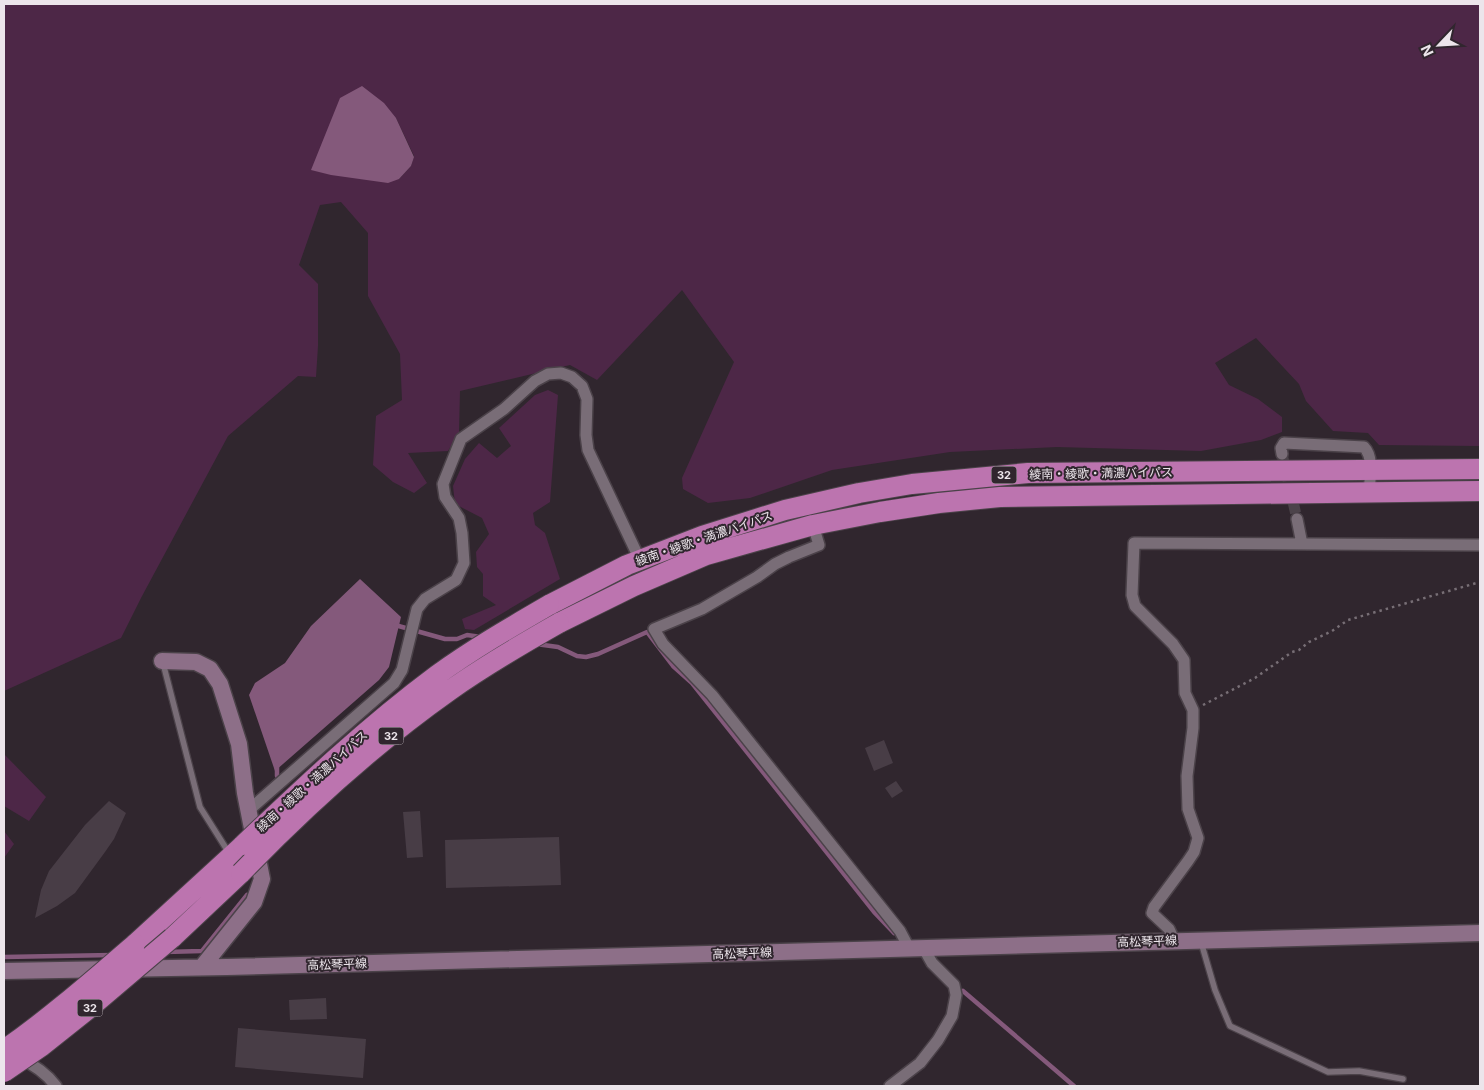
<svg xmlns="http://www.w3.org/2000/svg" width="1484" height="1090" font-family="Inter,'Noto Sans JP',sans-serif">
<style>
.green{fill:#4d2747;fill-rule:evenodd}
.water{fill:#84597b}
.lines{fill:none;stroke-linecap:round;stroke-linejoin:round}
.stream{stroke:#84597b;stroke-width:4.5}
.building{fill:#483d46}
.street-tunnel{stroke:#4c434a;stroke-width:11;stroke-dasharray:11 5.5;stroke-linecap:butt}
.lane-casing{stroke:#4b4249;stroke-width:8}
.street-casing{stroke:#4b4249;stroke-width:14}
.secondary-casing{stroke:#4b4249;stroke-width:19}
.highway-casing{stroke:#4b4249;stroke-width:22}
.path{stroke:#776e75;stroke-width:2.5;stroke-dasharray:2.5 4;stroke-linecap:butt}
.lane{stroke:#796d77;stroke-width:5.5}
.street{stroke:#796d77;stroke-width:11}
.secondary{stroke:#8d6f88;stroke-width:16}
.highway{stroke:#bc74af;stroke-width:20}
.highway-bridge-casing{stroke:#4b4249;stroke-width:22;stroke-linecap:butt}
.highway-bridge{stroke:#bc74af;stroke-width:20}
.labels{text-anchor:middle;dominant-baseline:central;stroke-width:4;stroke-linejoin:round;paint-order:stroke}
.shield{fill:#30262e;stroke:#b4acb2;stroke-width:1}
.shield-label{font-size:11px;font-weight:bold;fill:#ece5eb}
.street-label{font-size:12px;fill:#ece5eb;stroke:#30262e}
</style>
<rect width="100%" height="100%" fill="#30262e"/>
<!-- green -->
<path class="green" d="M4,4H1480V446L1379,445L1368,433L1333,431L1306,401L1299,384L1256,338L1215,363L1229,385L1258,399L1282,417V432L1261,440L1201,451L1057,447L950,452L832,470L750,498L708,503L683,489L682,478L734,362L682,290L597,380L570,365L460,391L459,433L448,451L408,453L427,483L414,493L393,482L373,465L376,416L402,400L400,354L368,296V233L341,202L320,205L299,265L318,284V346L316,377L298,376L228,436L141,598L121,638L4,691ZM396,118L414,156L411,166L399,179Z
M548,390L558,395L550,502L533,513L535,525L545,533L560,579L474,630L465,629L462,619L496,605L483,596V574L477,567L476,552L489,534L482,518L455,504L453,486L465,459L479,443L497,458L511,446L499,428L535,395Z
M4,754L46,797L29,821L4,806Z
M4,831L14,844L4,858Z"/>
<!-- water -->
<path class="water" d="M362,86L384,103L396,118L414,157L411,166L399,179L388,183L331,175L311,170L340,98Z
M360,579L401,617L389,667L379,680L275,771L249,695L255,683L285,663L311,626Z"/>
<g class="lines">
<!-- stream -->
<path class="stream" d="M395,625L445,639H457L467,635L481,637
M536,644L558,647L577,656L586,657L598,654L647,632L673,666L692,683L875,913L894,933
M277,765V776
M165,952L202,951L247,895
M4,957L112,955
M963,991L1074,1086"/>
</g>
<!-- building -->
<path class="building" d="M884,740L893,763L874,771L865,748Z
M896,781L903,791L892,798L885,788Z
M109,801L126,813L114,839L105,852L75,893L57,906L35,918L41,890L49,871L85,825Z
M420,811L423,857L407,858L403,812Z
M559,837L561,885L446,888L445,840Z
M326,998L327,1019L290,1020L289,1000Z
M238,1028L366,1039L363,1078L235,1067Z"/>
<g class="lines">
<!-- street-tunnel -->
<path class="street-tunnel" d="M1282,454L1297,519"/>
<!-- lane casing -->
<g class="lane-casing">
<path id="lane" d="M163,663L200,807L229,853
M1201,942L1215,990L1230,1026L1328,1072L1359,1071L1403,1079"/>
</g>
<!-- street casing -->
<g class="street-casing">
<path id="street" d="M1282,454L1281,448L1284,443L1364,447C1374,457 1370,478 1369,492
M1297,519L1302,544
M813,525L819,545L789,557L775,564L757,577L702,609L654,629L663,644L712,695L900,931L909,948
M249,810L394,683L402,670L417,609L425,599L456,580L464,563L462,533L459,518L445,497L443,484L461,439L504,409L535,381L548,374L561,373L572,377L582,386L587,399L586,435L588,450L640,560
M1174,940L1169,929L1152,913L1154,907L1188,861L1194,852L1198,838L1188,809L1187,776L1193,728V710L1185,693L1184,660L1173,644L1135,606L1132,595L1134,543L1480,545
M19,1058C35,1065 46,1073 56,1086
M890,1086L920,1063L938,1040L952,1016L956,995L954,985L932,963L923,947"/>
</g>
<!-- secondary casing -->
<g class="secondary-casing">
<path id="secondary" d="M162,661L196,662L210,669L220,684L239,744L245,793L262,879L254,902L202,967
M4,971L227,967L1480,933"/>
</g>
<!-- highway casing -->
<g class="highway-casing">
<path id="highway" d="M549,605L627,565L702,536L785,510L859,493L912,484L1028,473L1480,469
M559,623L634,586L706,555L813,525L880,512L939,503L1000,497L1480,491
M172,938L241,873
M135,944L243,845"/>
</g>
<!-- path -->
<path class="path" d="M1203,705L1255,678L1292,652L1299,650L1309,642L1332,631L1348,620L1480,582"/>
<!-- lane -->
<use href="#lane" class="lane"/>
<!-- street -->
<use href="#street" class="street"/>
<!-- secondary -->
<use href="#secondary" class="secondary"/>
<!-- highway -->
<use href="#highway" class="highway"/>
<!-- highway-bridge casing -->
<g class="highway-bridge-casing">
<path id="highway-bridge" d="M243,845C306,785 367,727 437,675C473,649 511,627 549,605
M241,873C305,807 374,744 449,691C484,666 522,644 559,623
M4,1050C50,1018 92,981 135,944
M4,1072L42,1046L86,1011L172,938"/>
</g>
<!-- highway-bridge -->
<use href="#highway-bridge" class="highway-bridge"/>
</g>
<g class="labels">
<!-- shield labels -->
<g class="shield">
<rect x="991.5" y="466.5" width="25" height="17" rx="4"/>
<rect x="378.5" y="727.5" width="25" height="17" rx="4"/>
<rect x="77.5" y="999.5" width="25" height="17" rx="4"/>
</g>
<g class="shield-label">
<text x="1004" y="475">32</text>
<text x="391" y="736">32</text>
<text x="90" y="1008">32</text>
</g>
<!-- street labels -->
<g class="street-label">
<text transform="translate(1101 473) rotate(-1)">綾南・綾歌・満濃バイパス</text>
<text transform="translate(704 538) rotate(-19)">綾南・綾歌・満濃バイパス</text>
<text transform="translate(312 781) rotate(-42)">綾南・綾歌・満濃バイパス</text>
<text transform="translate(1147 941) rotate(-2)">高松琴平線</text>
<text transform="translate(742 953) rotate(-2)">高松琴平線</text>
<text transform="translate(337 964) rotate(-2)">高松琴平線</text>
</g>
</g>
<!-- border -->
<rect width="1484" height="1090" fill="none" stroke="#ece5eb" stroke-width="10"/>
<!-- north arrow -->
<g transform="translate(1439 45) rotate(245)" stroke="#30262e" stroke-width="4" paint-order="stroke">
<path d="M0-4L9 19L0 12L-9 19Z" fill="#ece5eb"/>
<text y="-8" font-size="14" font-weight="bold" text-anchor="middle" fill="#ece5eb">N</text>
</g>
</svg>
